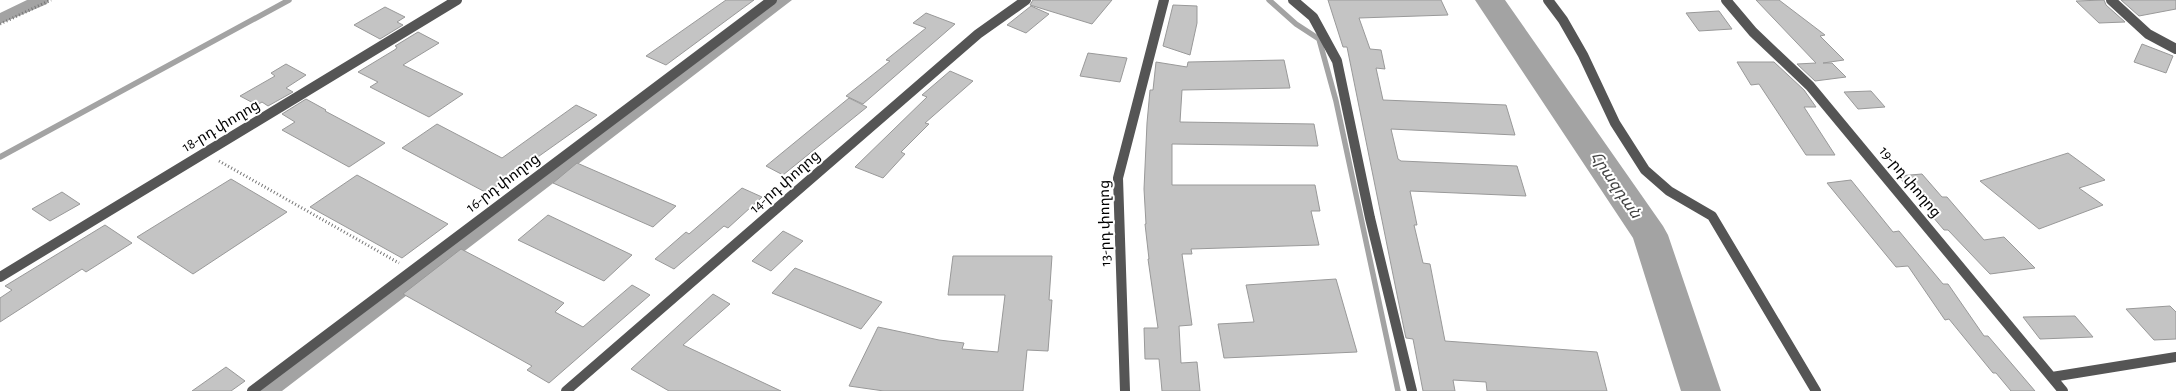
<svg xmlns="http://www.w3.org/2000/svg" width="2176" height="391" font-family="'Alegreya Sans','Noto Sans Armenian',sans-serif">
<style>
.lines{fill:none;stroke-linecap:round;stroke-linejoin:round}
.stream{stroke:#a3a3a3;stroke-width:5.5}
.canal{fill:#a3a3a3;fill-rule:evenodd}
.river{fill:#a3a3a3;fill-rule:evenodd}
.building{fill:#c4c4c4;stroke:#999}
.path{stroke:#777;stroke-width:3;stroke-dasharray:1 2.5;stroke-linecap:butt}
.street{stroke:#555;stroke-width:10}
.labels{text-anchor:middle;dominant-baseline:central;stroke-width:4;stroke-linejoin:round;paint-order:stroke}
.street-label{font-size:15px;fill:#000;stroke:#fff}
.water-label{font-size:16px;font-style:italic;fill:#444;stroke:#fff}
</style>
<rect width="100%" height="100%" fill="#fff"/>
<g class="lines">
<!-- stream -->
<path class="stream" d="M1269,0L1296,24L1319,39L1336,101L1398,391
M0,157L289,0"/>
<!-- canal -->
<path class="canal" d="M27,0H49L47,4L0,24V13Z
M773,0H792L282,391H253L257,384Z"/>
<!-- river -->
<path class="river" d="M1475,0H1505L1663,226L1668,235L1721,391H1681L1633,238Z"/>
</g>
<!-- building -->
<path class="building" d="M726,0H754L666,65L646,56Z
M1033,0H1112L1092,24L1030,5Z
M1328,0H1441L1448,15L1359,18L1370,49L1381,50L1385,69L1376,68L1383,100L1506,105L1515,135L1391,129L1398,159L1401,161L1517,166L1526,196L1410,191L1417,225H1414L1423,263L1430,264L1445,341L1597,352L1607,391H1487L1486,382L1453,380L1455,391H1423L1413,339L1406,338L1404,329L1347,47H1343Z
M1756,0H1779L1825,35L1820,36L1844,60L1823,63H1832L1846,77L1815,81L1797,64L1816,63Z
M2104,0L2106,5L2125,22L2099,23L2076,1Z
M2121,0H2176V9L2139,16Z
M1173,5L1197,6V23L1190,55L1163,46Z
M1031,6L1049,14L1026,33L1007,25Z
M385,7L405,17L397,22L403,25L380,39L354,25Z
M1719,11L1732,29L1699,31L1686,13Z
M926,13L955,24L863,104L846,96L890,61L886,60L926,28L913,23Z
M418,32L439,43L403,65L463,94L429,117L370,87L378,82L358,72L396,49L397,47L395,46Z
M2142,44L2173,56L2166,73L2134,62Z
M1088,53L1127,58L1120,82L1080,76Z
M1284,60L1290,88L1182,90L1180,122L1314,124L1318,146L1172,144V185H1315L1320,211H1311L1319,245L1191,249L1192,254H1182L1192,325L1179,326L1181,363L1197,362L1200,391H1162L1159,359H1145L1144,328H1158L1148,259H1149L1145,224H1146L1144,189L1147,123L1150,90H1153L1156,62L1187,67L1188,62Z
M1737,62H1774L1804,90L1816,107H1804L1835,155H1806L1759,84L1751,85Z
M286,64L306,75L286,88L293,92L268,106L262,102L257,105L240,96L275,76L271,73Z
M950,71L973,81L925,123L929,124L901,152L905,154L883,178L855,167L927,97L922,95Z
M1871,91L1885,107L1858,109L1844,92Z
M849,98L867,107L783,175L766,166Z
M306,99L326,110L325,111L385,143L349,167L282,130L295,122L282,114Z
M576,105L597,115L487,193L402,148L437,124L502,158Z
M2068,153L2105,180L2079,188L2103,205L2039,229L1980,181Z
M577,163L676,206L653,227L553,183Z
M1922,174L1942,197H1947L1984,240L2004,237L2035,268L1990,274L1948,230H1944L1898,176Z
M357,175L448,224L402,258L310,207Z
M231,179L287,212L193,274L137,237Z
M1851,180L1893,232L1899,231L1943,284H1948L1984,336H1988L2035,391H2011L1996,373H1993L1949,319L1945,320L1908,266L1896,267L1827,183Z
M742,188L762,197L728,228L724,226L674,269L655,259L686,232L689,234Z
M62,192L80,204L50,221L32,209Z
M548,215L632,255L604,281L518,240Z
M105,225L132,243L86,272L82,269L0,322V298L12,290L5,286Z
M783,231L803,241L771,271L752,261Z
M461,249L564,303L555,312L583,327L632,285L650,295L549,383L527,370L532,366L403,294Z
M953,256H1052L1049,300H1052L1048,351L1027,350L1023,391H884L849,386L878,327L939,340L964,343L962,349L998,352L1005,295H948Z
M795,268L882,302L861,329L772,293Z
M1336,279L1357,352L1224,358L1218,324L1254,322L1246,285Z
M713,294L730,304L683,345L781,391H669L631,369Z
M2170,306L2176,312V339L2154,340L2126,309Z
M2075,316L2093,337L2040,339L2023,317Z
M226,367L245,381L231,391H192Z"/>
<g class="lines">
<!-- path -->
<path class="path" d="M0,24L51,0
M219,161L399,263"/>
<!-- street -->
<path class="street" d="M1293,0L1313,17L1337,61L1370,218L1412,391
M1548,0L1563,20L1583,55L1615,123L1645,170L1669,191L1712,216L1816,391
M1726,0L1753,32L1810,86L2063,391
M2111,0L2148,34L2176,49
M0,277L457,0
M2052,377L2176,357
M252,391L772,0
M566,391L978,34L1026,0
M1125,391L1118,178L1164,0"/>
</g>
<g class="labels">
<!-- street labels -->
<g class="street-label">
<text transform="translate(221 126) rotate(-31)">18-րդ փողոց</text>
<text transform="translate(785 182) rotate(-41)">14-րդ փողոց</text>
<text transform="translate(1910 182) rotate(50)">19-րդ փողոց</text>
<text transform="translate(503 183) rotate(-37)">16-րդ փողոց</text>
<text transform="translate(1105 223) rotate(-91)">13-րդ փողոց</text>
</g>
<!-- water labels -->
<g class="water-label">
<text transform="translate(1616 185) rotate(56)">Հրազդան</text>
</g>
</g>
</svg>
